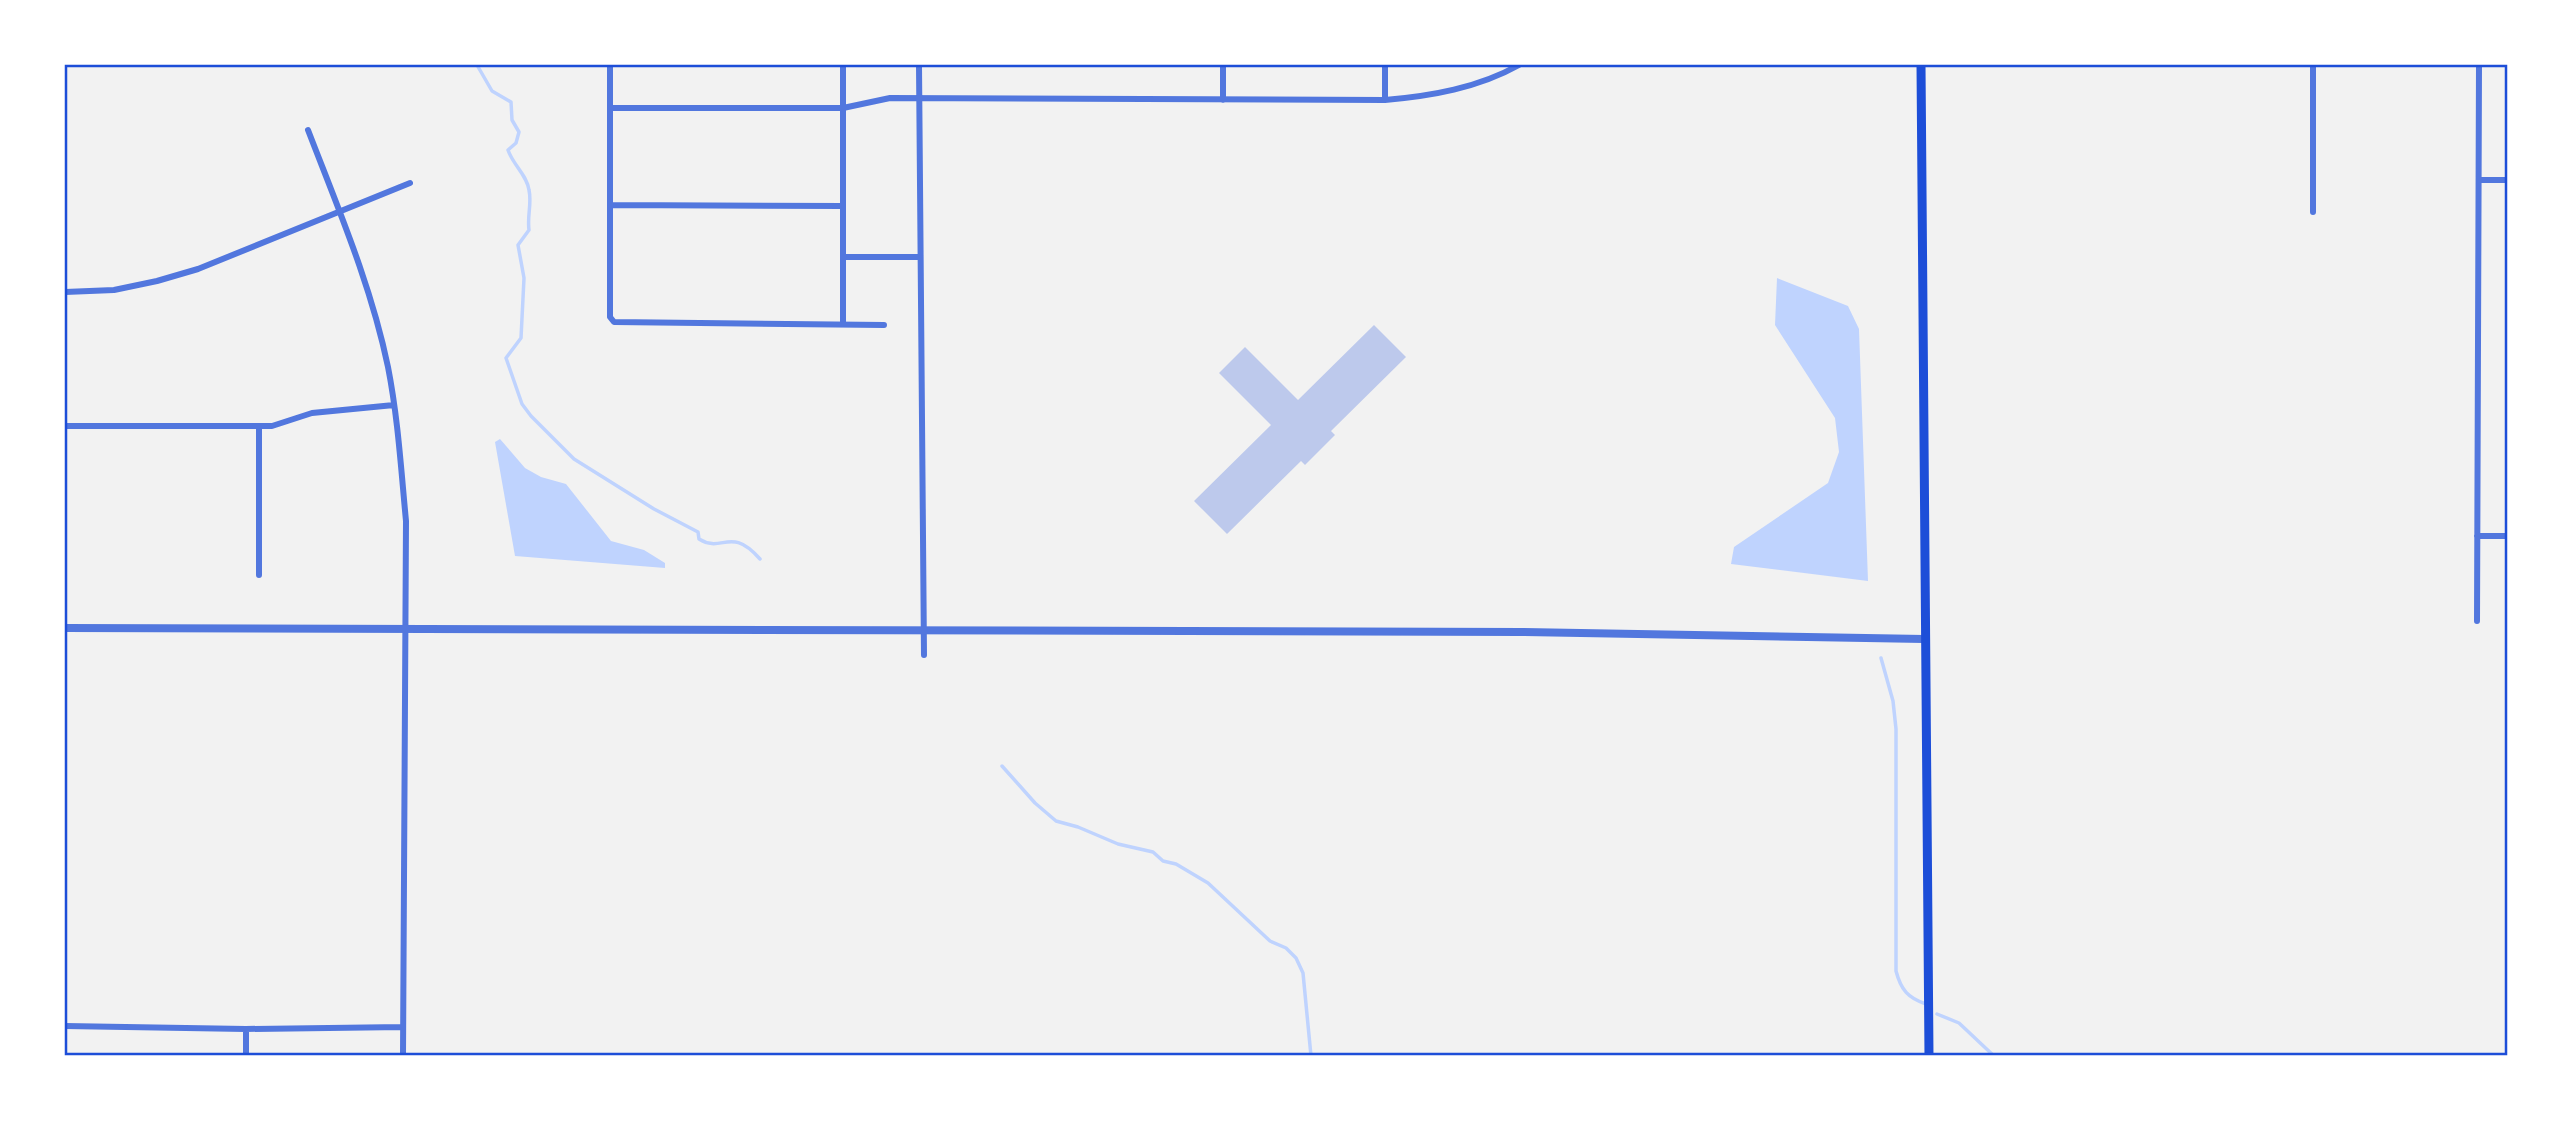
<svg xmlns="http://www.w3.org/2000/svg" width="2572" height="1121" font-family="Inter,sans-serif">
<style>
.water{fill:#bfd3fe}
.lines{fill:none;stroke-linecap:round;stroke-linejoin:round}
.stream{stroke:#bfd3fe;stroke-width:3.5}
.building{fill:#bdc9ec}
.minor{stroke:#5277de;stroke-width:6}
.tertiary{stroke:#5277de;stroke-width:8}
.secondary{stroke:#1d4ed8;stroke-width:9}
.neatline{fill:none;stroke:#1d4ed8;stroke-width:2.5}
</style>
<rect width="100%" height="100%" fill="#f2f2f2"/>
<!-- water -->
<path class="water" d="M1777,278L1848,306L1859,329L1868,581L1731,564L1734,547L1828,483L1839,452L1835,418L1775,325Z
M500,439L525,468L541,477L566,484L611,541L644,550L665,563V568L515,556L495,442Z"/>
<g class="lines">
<!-- stream -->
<path class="stream" d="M477,65L492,91L511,102L512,120L519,132L516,143L508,150C513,165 527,175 529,190C532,203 527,216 529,230L518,245L524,278L521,338L506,358L522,404L531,416L574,459L654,509L698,532L699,539C723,554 730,525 760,559
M1881,658L1893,701L1896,729V971C1901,990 1908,998 1926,1004
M1002,766L1035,803L1056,821L1078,827L1118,844L1153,852L1163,861L1176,864L1208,883L1270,941L1286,948L1296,958L1303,973L1311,1056
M1937,1014L1959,1023L1994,1056"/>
</g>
<!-- building -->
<path class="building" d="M1374,325L1406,357L1331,431L1335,435L1305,465L1301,461L1227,534L1194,501L1271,425L1219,373L1245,347L1298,400Z"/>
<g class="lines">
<!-- minor -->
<path class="minor" d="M610,65V317L614,322L884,325
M843,65V324
M919,65L924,655
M1223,100V65
M1385,100V65
M610,108H843L890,98L1385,100C1431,96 1478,88 1519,65
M308,130C338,208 371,285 388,367C398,418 401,469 406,521L403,1056
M2479,180H2507
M610,205L843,206
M2313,212V65
M843,257H920
M65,292L114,290L157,281L198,269L410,183
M65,426H272L312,413L394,405
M2477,536H2507
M259,575V426
M2477,621L2479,65
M65,1026L246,1029L403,1027
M246,1029V1056"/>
<!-- tertiary -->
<path class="tertiary" d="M65,628L1522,632L1924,639"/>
<!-- secondary -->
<path class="secondary" d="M1921,65C1925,395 1925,726 1929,1056"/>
</g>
<!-- border -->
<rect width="2572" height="1121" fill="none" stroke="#ffffff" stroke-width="133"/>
<rect x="66" y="66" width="2440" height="988" class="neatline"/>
</svg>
